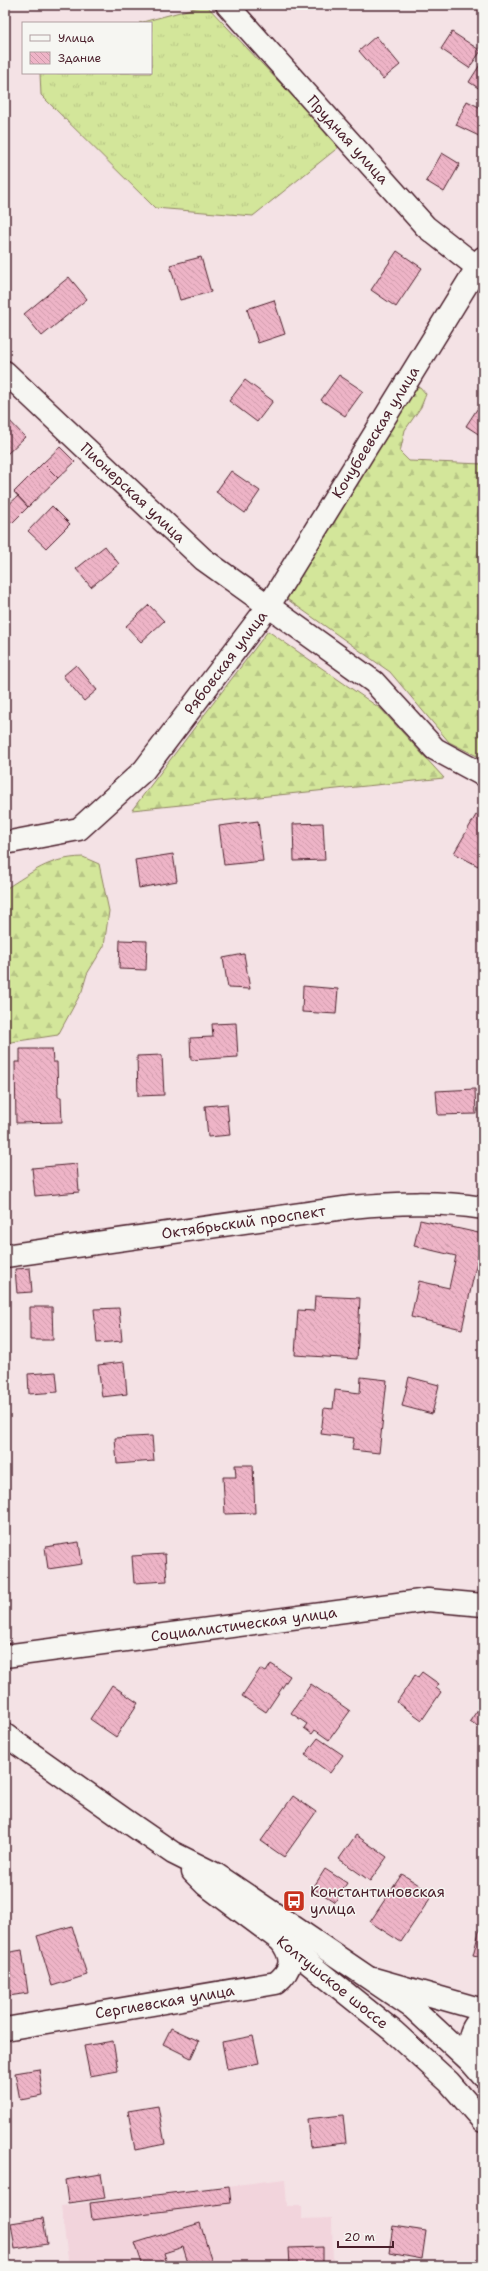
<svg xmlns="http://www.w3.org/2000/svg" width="488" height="2271" font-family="'Shantell Sans',sans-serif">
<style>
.built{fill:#f2d4dc}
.grass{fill:url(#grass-tufts);stroke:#8e8262}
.forest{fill:url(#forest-firs);stroke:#8e8262}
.building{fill:url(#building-back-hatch);stroke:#4a1f2b}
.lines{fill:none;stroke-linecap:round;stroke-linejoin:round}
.minor-casing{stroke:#4a1f2b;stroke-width:25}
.major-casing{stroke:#4a1f2b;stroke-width:25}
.minor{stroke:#f6f6f2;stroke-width:22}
.major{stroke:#f6f6f2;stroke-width:22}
.labels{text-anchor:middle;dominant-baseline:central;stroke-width:3;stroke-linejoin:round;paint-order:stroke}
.street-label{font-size:15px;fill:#4a1f2b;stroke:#f6f6f2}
.poi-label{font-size:15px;fill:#4a1f2b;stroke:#f6f6f2;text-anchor:start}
</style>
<defs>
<pattern id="grass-tufts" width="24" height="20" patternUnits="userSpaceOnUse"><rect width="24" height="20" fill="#d3e69a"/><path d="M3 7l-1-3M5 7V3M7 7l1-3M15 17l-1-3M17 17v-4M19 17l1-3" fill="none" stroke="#b7c585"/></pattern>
<pattern id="forest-firs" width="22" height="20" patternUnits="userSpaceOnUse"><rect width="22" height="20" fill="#d3e69a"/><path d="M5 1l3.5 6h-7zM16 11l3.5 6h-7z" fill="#b7c585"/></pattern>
<pattern id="building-back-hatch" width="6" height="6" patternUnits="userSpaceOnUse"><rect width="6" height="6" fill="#eeb4c7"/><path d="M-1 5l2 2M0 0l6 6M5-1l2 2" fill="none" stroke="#ce9aab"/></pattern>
</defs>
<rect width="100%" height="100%" fill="#f4e2e5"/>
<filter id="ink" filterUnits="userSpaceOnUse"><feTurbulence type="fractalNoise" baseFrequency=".025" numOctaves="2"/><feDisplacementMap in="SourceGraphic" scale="8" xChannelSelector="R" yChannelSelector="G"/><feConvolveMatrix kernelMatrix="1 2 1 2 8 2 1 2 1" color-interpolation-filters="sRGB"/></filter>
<g filter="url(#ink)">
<!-- built -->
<path class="built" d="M285,2179L287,2206H302V2219L332,2218L333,2266H69L61,2206Z"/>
<!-- grass -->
<path class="grass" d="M206,5L340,146L253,216L155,208L41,95L40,73H151V23H139Z"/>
<!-- forest -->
<path class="forest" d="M412,387H420L426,394L421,407L405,430L400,452L409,461L483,464V759L449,742L390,672L284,597Z
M268,631L381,709L444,778L132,810Z
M83,857L99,864L109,911L104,946L87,974L82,991L58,1035L5,1043V889C33,872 48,858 83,857Z"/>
<!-- building -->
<path class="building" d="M452,32L481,51L469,68L441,49Z
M376,36L400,65L383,79L359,51Z
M483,60V91L469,82Z
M467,101L483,109V138L456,125Z
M442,153L460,164L444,192L426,181Z
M397,251L422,268L396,307L371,290Z
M201,257L211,292L180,300L170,265Z
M69,277L87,299L42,336L24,314Z
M274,300L285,334L258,343L247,309Z
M339,375L363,391L345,416L321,400Z
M245,380L273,401L257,422L229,401Z
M483,400V437L466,426Z
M6,417L25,437L5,456V418Z
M60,447L75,462L58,478L43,463Z
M43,463L58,478L28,507L14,492Z
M231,471L260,491L245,513L216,492Z
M18,496L28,507L12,523L5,516V508Z
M52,506L70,524L46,548L28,531Z
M105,546L119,564L91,587L76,569Z
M149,605L164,621L141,642L126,626Z
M76,665L97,690L84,701L63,676Z
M476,815L483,819V858L478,866L454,853Z
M258,821L263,861L224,865L219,826Z
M323,823L325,860L294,861L293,824Z
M173,854L177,881L139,888L135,860Z
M120,940L147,941L146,970L119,969Z
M244,954L250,989L228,988L223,958Z
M303,986L338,989L336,1014L302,1012Z
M236,1023L238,1057L191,1060L190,1038L213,1037L212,1024Z
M20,1049H52L53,1062H57L58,1097H61L62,1122L16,1123L15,1062H20Z
M162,1055L164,1095L138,1096L137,1056Z
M475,1089L476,1114L438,1115L436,1091Z
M227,1104L230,1135L208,1137L205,1106Z
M77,1164L79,1192L35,1196L32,1168Z
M420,1220L483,1234L462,1329L411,1317L419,1281L449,1288L456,1256L414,1246Z
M30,1268L32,1292L17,1293L15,1269Z
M315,1296L360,1298L357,1359L295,1355L298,1310L314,1311Z
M30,1307H52L53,1340H30Z
M119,1308L122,1341L97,1343L94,1309Z
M124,1362L127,1394L102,1397L98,1365Z
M56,1372L58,1392L29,1394L28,1374Z
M361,1377L387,1380L379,1453L352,1450L354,1438L321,1434L324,1408L333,1409L335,1390L360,1393Z
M409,1377L439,1385L432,1414L402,1406Z
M152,1436L154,1461L117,1464L115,1438Z
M235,1465H253L255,1513L225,1514L223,1477H236Z
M79,1542L82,1564L48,1569L45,1547Z
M165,1554L167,1581L134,1583L132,1556Z
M271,1664L290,1676L266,1712L242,1696L260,1669L266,1672Z
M422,1672L439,1684L436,1688L441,1692L422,1720L397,1702L415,1675L418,1677Z
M311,1684L350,1711L329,1740L315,1730L312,1734L304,1728L307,1724L291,1713Z
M112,1685L138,1703L116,1737L90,1719Z
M483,1702V1730L470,1721Z
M318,1738L343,1755L330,1773L305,1755Z
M293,1796L316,1812L284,1857L261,1841Z
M356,1835L387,1857L370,1881L339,1859Z
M325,1869L347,1883L335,1902L313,1888Z
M402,1874L433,1894L401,1942L370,1922Z
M72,1926L87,1975L52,1986L37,1936Z
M480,1928L483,1929V1957L473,1955Z
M22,1950L28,1993L9,1996L5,1972V1953Z
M171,2028L199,2041L191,2058L163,2044Z
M253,2036L259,2063L227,2069L222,2042Z
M113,2041L118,2071L90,2076L84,2046Z
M39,2069L43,2096L20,2100L15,2073Z
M158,2106L165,2144L135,2150L128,2111Z
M343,2115L346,2143L310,2147L307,2119Z
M101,2174L105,2198L68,2203L65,2180Z
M229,2186L231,2203L92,2220L90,2203Z
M43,2218L47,2244L15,2249L11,2223Z
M200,2223L213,2266H189L183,2247L164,2253L168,2266H143L135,2243Z
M393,2226L426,2231L422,2259L389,2253Z
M323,2247V2266H290L289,2248Z"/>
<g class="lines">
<!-- minor casing -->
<g class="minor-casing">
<g id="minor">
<path id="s1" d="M227,5L426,227L477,267"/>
<path id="s2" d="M5,372L203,559L374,682L435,749L483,775"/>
<path id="s3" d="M5,843L79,829L144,770L268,607L483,258"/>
<path id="s4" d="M5,1256L351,1207C395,1203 438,1201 483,1208"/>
<path id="s5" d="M5,1656L428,1600L483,1605"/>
<path d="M374,1979L483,2010"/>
<path id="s6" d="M5,2029L276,1983C292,1970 294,1959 281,1941"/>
<path d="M471,2062C468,2047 467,2028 483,2018"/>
</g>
</g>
<!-- major casing -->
<g class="major-casing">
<g id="major">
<path d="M5,1735L125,1820L173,1853L217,1875L413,2008L471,2062L483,2076"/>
<path id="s7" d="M193,1872L206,1885L281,1941L393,2031L449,2082L483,2121"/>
</g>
</g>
<!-- minor -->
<use href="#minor" class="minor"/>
<!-- major -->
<use href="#major" class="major"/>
</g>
</g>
<!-- icons -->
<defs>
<g id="bus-square" transform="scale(1.15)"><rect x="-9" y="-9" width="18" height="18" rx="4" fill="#c8321e" stroke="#f6f6f2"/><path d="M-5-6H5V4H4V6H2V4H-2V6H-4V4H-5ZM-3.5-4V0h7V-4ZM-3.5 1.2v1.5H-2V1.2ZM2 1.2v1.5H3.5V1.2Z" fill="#fff"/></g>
</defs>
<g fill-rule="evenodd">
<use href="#bus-square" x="294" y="1901"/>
</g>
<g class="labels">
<!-- street labels -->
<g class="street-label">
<text stroke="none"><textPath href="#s1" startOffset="181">Прудная улица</textPath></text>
<text stroke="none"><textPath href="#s3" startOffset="573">Кочубеевская улица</textPath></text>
<text stroke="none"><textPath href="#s2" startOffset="176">Пионерская улица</textPath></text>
<text stroke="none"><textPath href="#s3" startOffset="298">Рябовская улица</textPath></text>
<text stroke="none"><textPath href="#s4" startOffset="241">Октябрьский проспект</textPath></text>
<text stroke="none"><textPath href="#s5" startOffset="241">Социалистическая улица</textPath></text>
<text stroke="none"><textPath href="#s7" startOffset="178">Колтушское шоссе</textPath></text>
<text stroke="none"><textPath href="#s6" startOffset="162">Сергиевская улица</textPath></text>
</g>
<!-- poi labels -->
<g class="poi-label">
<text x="310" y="1892">Константиновская<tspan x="310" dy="17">улица</tspan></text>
</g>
</g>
<!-- margin -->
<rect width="488" height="2271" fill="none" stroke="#f6f6f2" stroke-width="20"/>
<rect x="10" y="10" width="468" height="2251" fill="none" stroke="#4a1f2b" stroke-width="1.5" filter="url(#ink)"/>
<!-- legend -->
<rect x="22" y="22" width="130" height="52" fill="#f6f6f2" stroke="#b1a0a2"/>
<rect x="30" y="35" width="20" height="6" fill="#f6f6f2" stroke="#b1a0a2"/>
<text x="58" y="42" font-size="12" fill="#4a1f2b">Улица</text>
<rect x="30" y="52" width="20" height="12" fill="url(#building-back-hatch)" stroke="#b1a0a2"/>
<text x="58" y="62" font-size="12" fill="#4a1f2b">Здание</text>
<!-- scale -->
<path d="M338 2241v6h55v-6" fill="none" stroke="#4a1f2b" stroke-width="2"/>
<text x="344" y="2241" font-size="12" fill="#4a1f2b" stroke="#f6f6f2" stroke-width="3" paint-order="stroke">20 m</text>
</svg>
